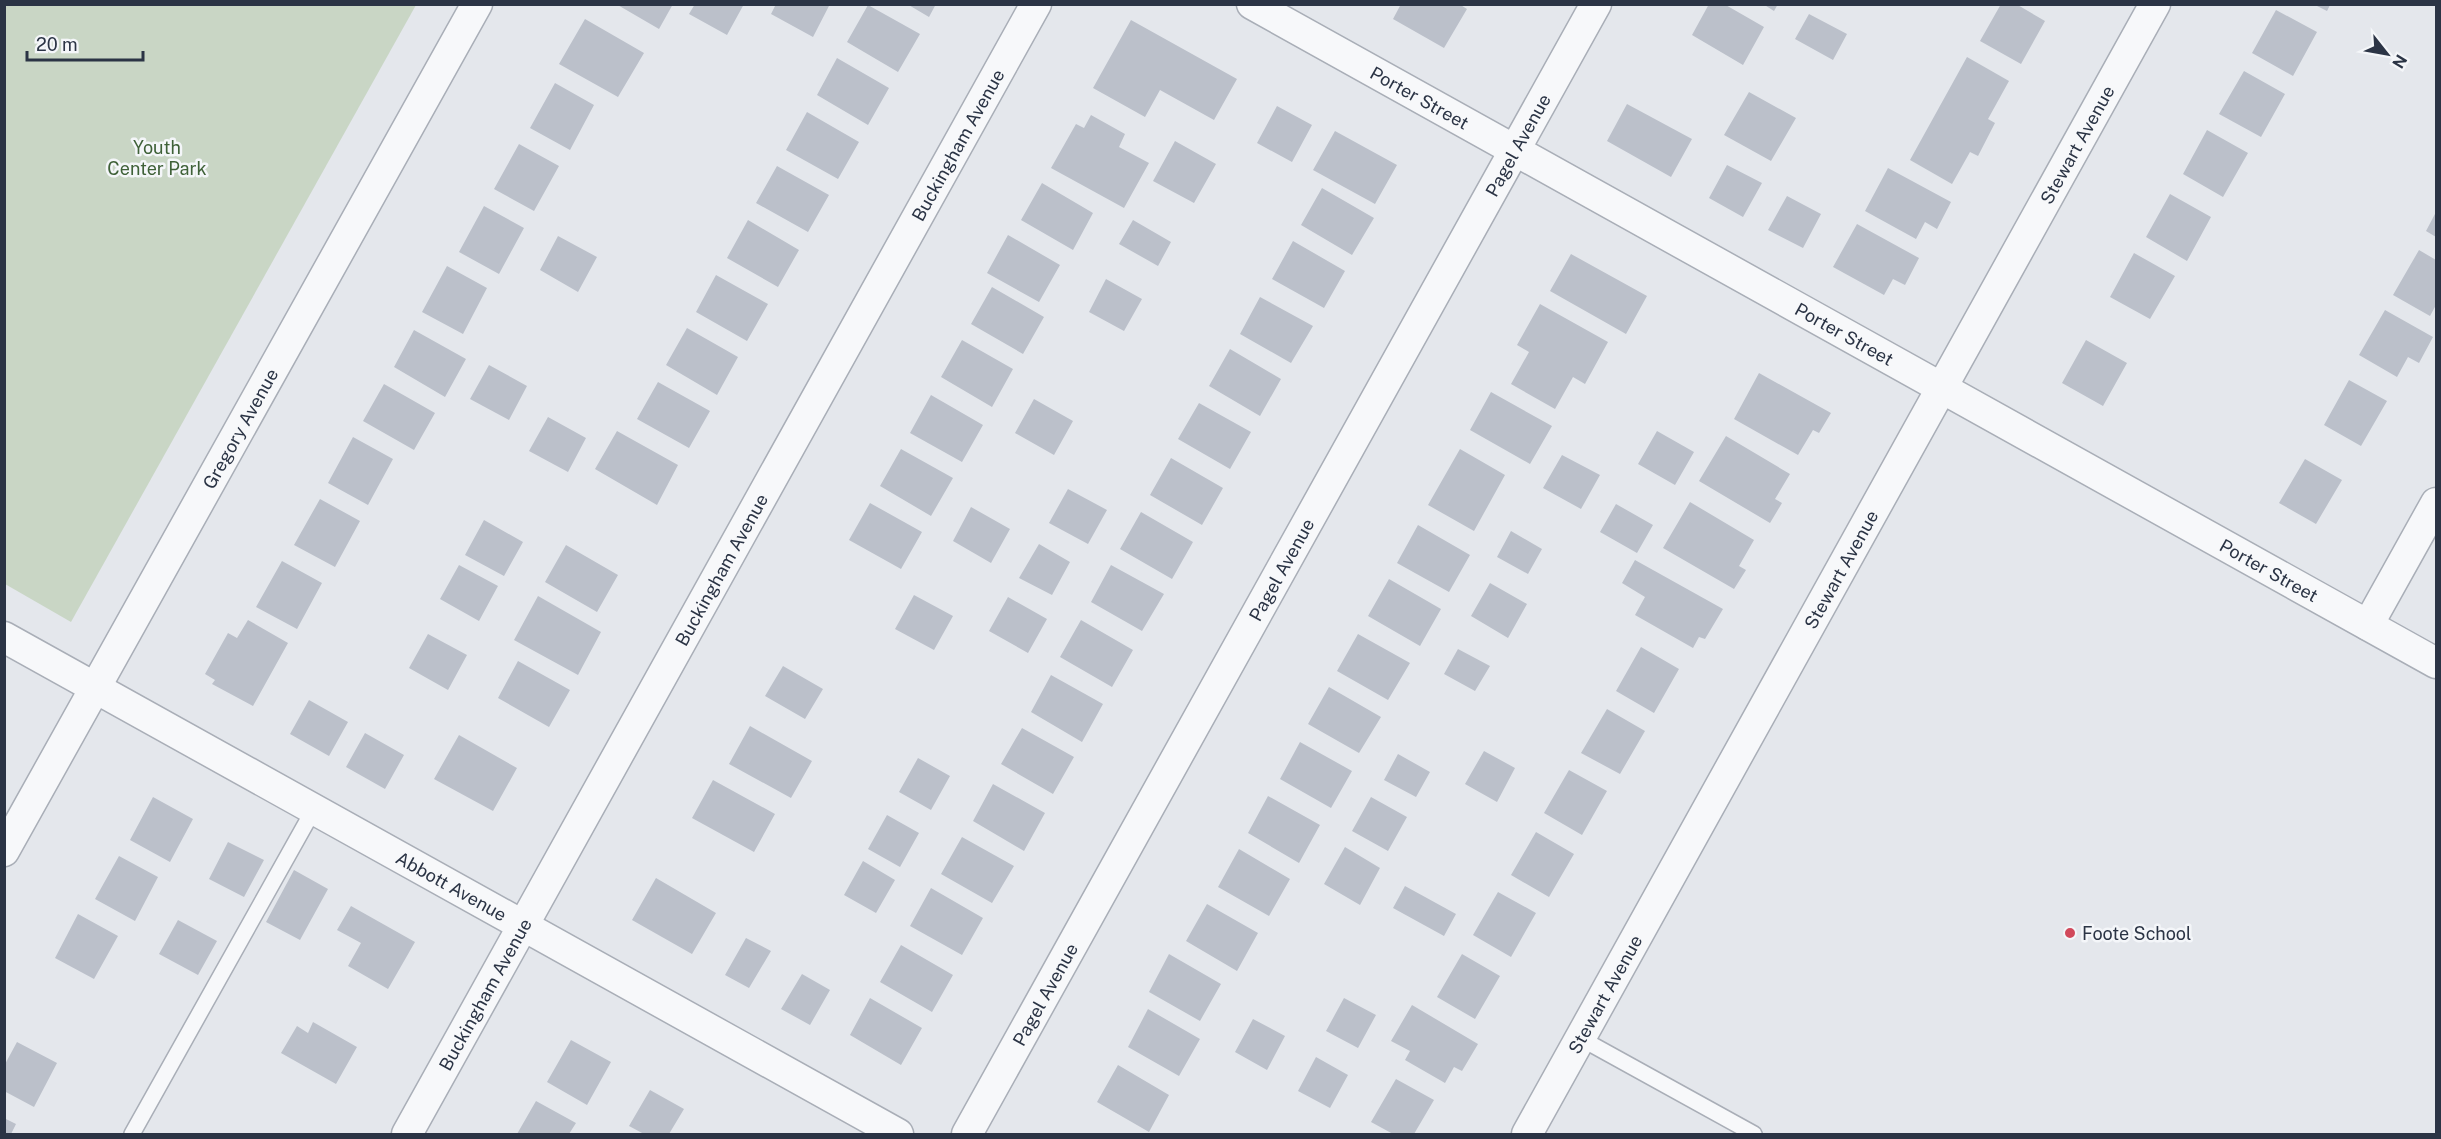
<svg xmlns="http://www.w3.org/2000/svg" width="2441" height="1139" font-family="'Public Sans',sans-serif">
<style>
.green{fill:#c9d6c5}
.building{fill:#bbc0ca}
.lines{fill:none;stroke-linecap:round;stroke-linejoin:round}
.lane-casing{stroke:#a9aeb7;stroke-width:18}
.street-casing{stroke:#a9aeb7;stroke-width:33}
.lane{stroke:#f7f8fa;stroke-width:15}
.street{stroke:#f7f8fa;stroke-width:30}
.poi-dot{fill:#d1495b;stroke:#f4f6f9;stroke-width:2}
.labels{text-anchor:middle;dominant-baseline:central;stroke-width:5;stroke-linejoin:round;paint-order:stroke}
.street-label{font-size:18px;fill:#2b3445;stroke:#f4f6f9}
.park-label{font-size:18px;fill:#3f6138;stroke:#f4f6f9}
.poi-label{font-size:18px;fill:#2b3445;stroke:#f4f6f9;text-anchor:start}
</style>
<rect width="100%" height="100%" fill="#e4e7ec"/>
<!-- green -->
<path class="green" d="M5,4L416,5L71,622L5,584Z"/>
<!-- building -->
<path class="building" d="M616,4H673L659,29Z
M695,4H744L727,35L689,14Z
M776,4H830L813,37L771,14Z
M907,4H936L929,17Z
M1401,4H1459L1467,9L1444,48L1393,19Z
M1709,4H1724L1764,27L1743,65L1692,35Z
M1763,4H1778L1774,11Z
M2001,4H2016L2045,21L2021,64L1980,41Z
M868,5L920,34L898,72L847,42Z
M2315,5H2330L2327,11Z
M2276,10L2317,32L2293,76L2252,53Z
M1809,14L1847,34L1833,60L1795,39Z
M585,19L644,53L618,97L559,64Z
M1131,20L1237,79L1214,120L1160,90L1145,117L1093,88Z
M1967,57L2009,81L1988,119L1995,123L1978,156L1970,152L1952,184L1910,160Z
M837,58L889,88L868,125L817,95Z
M2244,71L2285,94L2261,137L2219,114Z
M555,83L594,105L570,150L530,128Z
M1749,92L1796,118L1771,161L1724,135Z
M1627,104L1692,139L1671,177L1607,141Z
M1277,106L1312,125L1292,162L1257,143Z
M807,112L859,142L838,179L786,150Z
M1091,115L1125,134L1119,147L1149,163L1124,208L1051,168L1076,124L1084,128Z
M2207,130L2248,153L2223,197L2183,174Z
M1335,131L1397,165L1375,204L1313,170Z
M1175,141L1216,164L1194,203L1153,181Z
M519,144L559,166L534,211L494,189Z
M1727,165L1762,183L1743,217L1709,198Z
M777,166L829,195L808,232L756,203Z
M1888,168L1951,202L1937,229L1925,222L1916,239L1865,211Z
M1042,183L1093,213L1073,250L1021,220Z
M1322,188L1374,218L1352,255L1301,225Z
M2170,194L2211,217L2187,261L2146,237Z
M1787,196L1821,214L1803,248L1768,230Z
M484,206L524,228L499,274L459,252Z
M2436,212V237L2426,231Z
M748,220L799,250L778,287L727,258Z
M1133,220L1171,242L1158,266L1119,244Z
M1857,224L1919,258L1905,285L1893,279L1884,295L1833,267Z
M1008,235L1060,265L1039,302L987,273Z
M558,236L597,257L578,292L540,270Z
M1293,241L1345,271L1324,308L1272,279Z
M2419,250L2436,260V305L2430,316L2393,295Z
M2134,253L2175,276L2150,319L2110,297Z
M1571,254L1647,296L1626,334L1550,291Z
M447,266L487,288L463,334L422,312Z
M716,275L768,304L747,341L696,312Z
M1106,279L1142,299L1124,331L1089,312Z
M992,287L1044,317L1023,354L971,324Z
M1260,297L1313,326L1291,363L1240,334Z
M1540,304L1608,342L1585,384L1573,377L1555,409L1511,384L1529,352L1517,345Z
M2385,310L2433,337L2419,363L2408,357L2397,377L2359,355Z
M687,328L738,357L717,395L666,365Z
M414,330L466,359L445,397L394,367Z
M962,340L1013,369L992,407L941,377Z
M2086,340L2127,363L2103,406L2062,383Z
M1230,349L1281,379L1260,416L1209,386Z
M489,365L527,386L509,420L470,399Z
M1759,373L1831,413L1819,433L1813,430L1798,455L1734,419Z
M2349,380L2387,401L2361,446L2324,425Z
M658,382L710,411L689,448L637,419Z
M384,384L435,413L414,450L363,421Z
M1491,392L1552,426L1530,464L1470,430Z
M931,395L983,425L962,462L910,433Z
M1034,399L1073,421L1054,455L1015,433Z
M1199,403L1251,432L1230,469L1178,439Z
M548,417L586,438L568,472L529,451Z
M617,431L678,465L657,505L595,469Z
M1657,431L1694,452L1675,485L1638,464Z
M1726,436L1790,474L1775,499L1782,503L1770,523L1699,481Z
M353,437L393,459L368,505L328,483Z
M901,449L953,478L931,516L880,486Z
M1460,449L1505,475L1474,531L1428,505Z
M1562,455L1600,475L1581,509L1543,488Z
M1171,458L1223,488L1202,525L1150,495Z
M2305,459L2342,480L2316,524L2279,503Z
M1068,489L1107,510L1088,544L1049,523Z
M320,499L360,521L335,567L294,545Z
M1690,502L1754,540L1739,566L1746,570L1734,589L1663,548Z
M870,503L922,532L901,569L849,540Z
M1616,504L1653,525L1637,553L1600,532Z
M971,507L1010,529L991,563L953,541Z
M1141,512L1193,542L1172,579L1120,549Z
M484,520L523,542L504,576L465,555Z
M1418,525L1470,555L1449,592L1397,563Z
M1511,531L1542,549L1528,574L1497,557Z
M1039,544L1070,562L1052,595L1019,578Z
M566,545L618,575L597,612L545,582Z
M1635,560L1723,609L1705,639L1699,637L1693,648L1635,615L1645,597L1622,583Z
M282,561L322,583L297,629L256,607Z
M459,565L498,586L479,621L440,599Z
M1111,565L1164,594L1142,631L1091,602Z
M1389,579L1441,609L1420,646L1368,616Z
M1490,583L1527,604L1508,638L1471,616Z
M914,595L953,616L934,650L895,629Z
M538,596L601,632L578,675L514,640Z
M1008,597L1047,619L1028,653L989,631Z
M248,620L288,643L253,706L212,684L215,680L205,674L228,633L237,638Z
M1081,620L1133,650L1112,687L1060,657Z
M428,634L467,655L448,690L409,668Z
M1358,634L1410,663L1388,700L1337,671Z
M1641,647L1679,669L1654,713L1616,691Z
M1458,649L1490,666L1475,691L1444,674Z
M518,661L570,690L549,727L498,698Z
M783,666L823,689L805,719L765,696Z
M1051,675L1103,704L1082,742L1031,712Z
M1329,687L1381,717L1359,753L1308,724Z
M309,700L348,722L329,756L290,734Z
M1607,709L1645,731L1620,774L1581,753Z
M750,726L812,761L791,798L729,764Z
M1022,728L1074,757L1053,794L1001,764Z
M365,733L404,755L385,789L346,767Z
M459,735L517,768L493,811L434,779Z
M1300,742L1352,771L1331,808L1280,779Z
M1484,751L1515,768L1497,802L1465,784Z
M1398,754L1430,772L1416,797L1384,780Z
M918,758L950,776L931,810L899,792Z
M1569,770L1607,791L1582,835L1544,813Z
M713,780L775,814L754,852L692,818Z
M993,784L1045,813L1024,851L973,821Z
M1268,796L1320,825L1299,863L1248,833Z
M153,797L193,819L170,862L130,840Z
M1371,797L1407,817L1388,851L1352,831Z
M887,815L919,833L900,867L868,849Z
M1536,832L1574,854L1549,897L1511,875Z
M962,837L1014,866L992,903L941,874Z
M228,842L264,860L244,897L209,879Z
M1345,847L1380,868L1360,905L1324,884Z
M1239,849L1290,879L1269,916L1218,887Z
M119,856L158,877L135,921L95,899Z
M863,861L895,880L876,913L844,895Z
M294,870L328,889L300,940L266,922Z
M656,878L716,913L692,954L632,920Z
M1405,886L1456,914L1444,936L1393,908Z
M931,888L983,918L962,955L910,926Z
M1498,892L1536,913L1511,957L1473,935Z
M1207,904L1258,933L1237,971L1186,941Z
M351,906L415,942L388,989L348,966L361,943L337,930Z
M78,914L118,936L94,979L55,958Z
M178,920L217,941L198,975L159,954Z
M746,938L771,951L749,988L725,975Z
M901,945L953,975L932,1012L880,982Z
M1169,954L1221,984L1200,1021L1149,992Z
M1462,954L1500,976L1475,1019L1437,997Z
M802,974L830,990L810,1025L781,1009Z
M870,998L922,1028L901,1065L850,1035Z
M1344,998L1376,1015L1358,1048L1326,1031Z
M1412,1005L1478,1044L1462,1071L1454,1067L1445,1083L1405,1060L1410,1051L1391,1041Z
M1148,1009L1200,1039L1179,1076L1128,1047Z
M1253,1019L1285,1036L1267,1070L1235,1052Z
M313,1022L357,1047L336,1084L281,1053L297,1026L308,1033Z
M571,1040L611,1062L587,1105L547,1082Z
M17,1042L57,1063L34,1107L4,1091V1066Z
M1316,1057L1348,1075L1330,1108L1298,1091Z
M1118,1065L1169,1095L1149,1132L1097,1102Z
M1396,1079L1434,1100L1414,1134H1393L1371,1122Z
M650,1090L684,1109L669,1134H644L629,1126Z
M536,1101L576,1123L569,1134H517Z
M4,1118L16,1124L11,1134H4Z"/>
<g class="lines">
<!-- lane casing -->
<g class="lane-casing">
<path id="lane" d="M1580,1038L1754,1134
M132,1134L314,809"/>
</g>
<!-- street casing -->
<g class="street-casing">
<g id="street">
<path id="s1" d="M1252,4L2436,663"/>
<path d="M2368,625L2436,503"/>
<path id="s2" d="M4,637L898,1134"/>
<path id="s3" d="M4,851L477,4"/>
<path id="s4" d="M407,1134L1036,4"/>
<path id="s5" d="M967,1134L1596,4"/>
<path id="s6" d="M1527,1134L2155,4"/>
</g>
</g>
<!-- lane -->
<use href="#lane" class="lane"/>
<!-- street -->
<use href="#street" class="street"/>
</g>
<!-- markers -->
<circle class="poi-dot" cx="2070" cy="933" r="6"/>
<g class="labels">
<!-- street labels -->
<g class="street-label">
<text stroke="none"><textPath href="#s1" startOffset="192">Porter Street</textPath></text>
<text stroke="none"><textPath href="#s4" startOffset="1132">Buckingham Avenue</textPath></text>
<text stroke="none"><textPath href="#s5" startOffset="1132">Pagel Avenue</textPath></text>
<text stroke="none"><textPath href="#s6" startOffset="1132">Stewart Avenue</textPath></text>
<text stroke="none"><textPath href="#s1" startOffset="678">Porter Street</textPath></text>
<text stroke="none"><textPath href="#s3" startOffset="484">Gregory Avenue</textPath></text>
<text stroke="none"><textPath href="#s6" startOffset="646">Stewart Avenue</textPath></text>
<text stroke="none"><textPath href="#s4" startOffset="646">Buckingham Avenue</textPath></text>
<text stroke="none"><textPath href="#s5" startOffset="646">Pagel Avenue</textPath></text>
<text stroke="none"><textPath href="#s1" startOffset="1164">Porter Street</textPath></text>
<text stroke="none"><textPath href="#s2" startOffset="512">Abbott Avenue</textPath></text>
<text stroke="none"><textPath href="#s4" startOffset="160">Buckingham Avenue</textPath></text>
<text stroke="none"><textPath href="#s5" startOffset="160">Pagel Avenue</textPath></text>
<text stroke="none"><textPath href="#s6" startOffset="160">Stewart Avenue</textPath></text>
</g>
<!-- park labels -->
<g class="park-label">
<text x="157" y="147">Youth<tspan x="157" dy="21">Center Park</tspan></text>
</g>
<!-- poi labels -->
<g class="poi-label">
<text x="2082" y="933">Foote School</text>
</g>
</g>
<!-- border -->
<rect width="2441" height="1139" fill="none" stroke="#2b3445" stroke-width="12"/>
<!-- north arrow -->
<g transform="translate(2387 54) rotate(121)" stroke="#f4f6f9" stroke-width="4.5" paint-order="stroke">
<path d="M0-4.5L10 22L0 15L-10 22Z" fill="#2b3445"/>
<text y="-9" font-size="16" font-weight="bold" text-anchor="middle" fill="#2b3445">N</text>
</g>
<!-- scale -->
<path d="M27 51v9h116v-9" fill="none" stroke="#2b3445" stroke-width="3"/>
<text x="36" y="51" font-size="18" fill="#2b3445" stroke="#f4f6f9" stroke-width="4.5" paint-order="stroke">20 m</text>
</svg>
